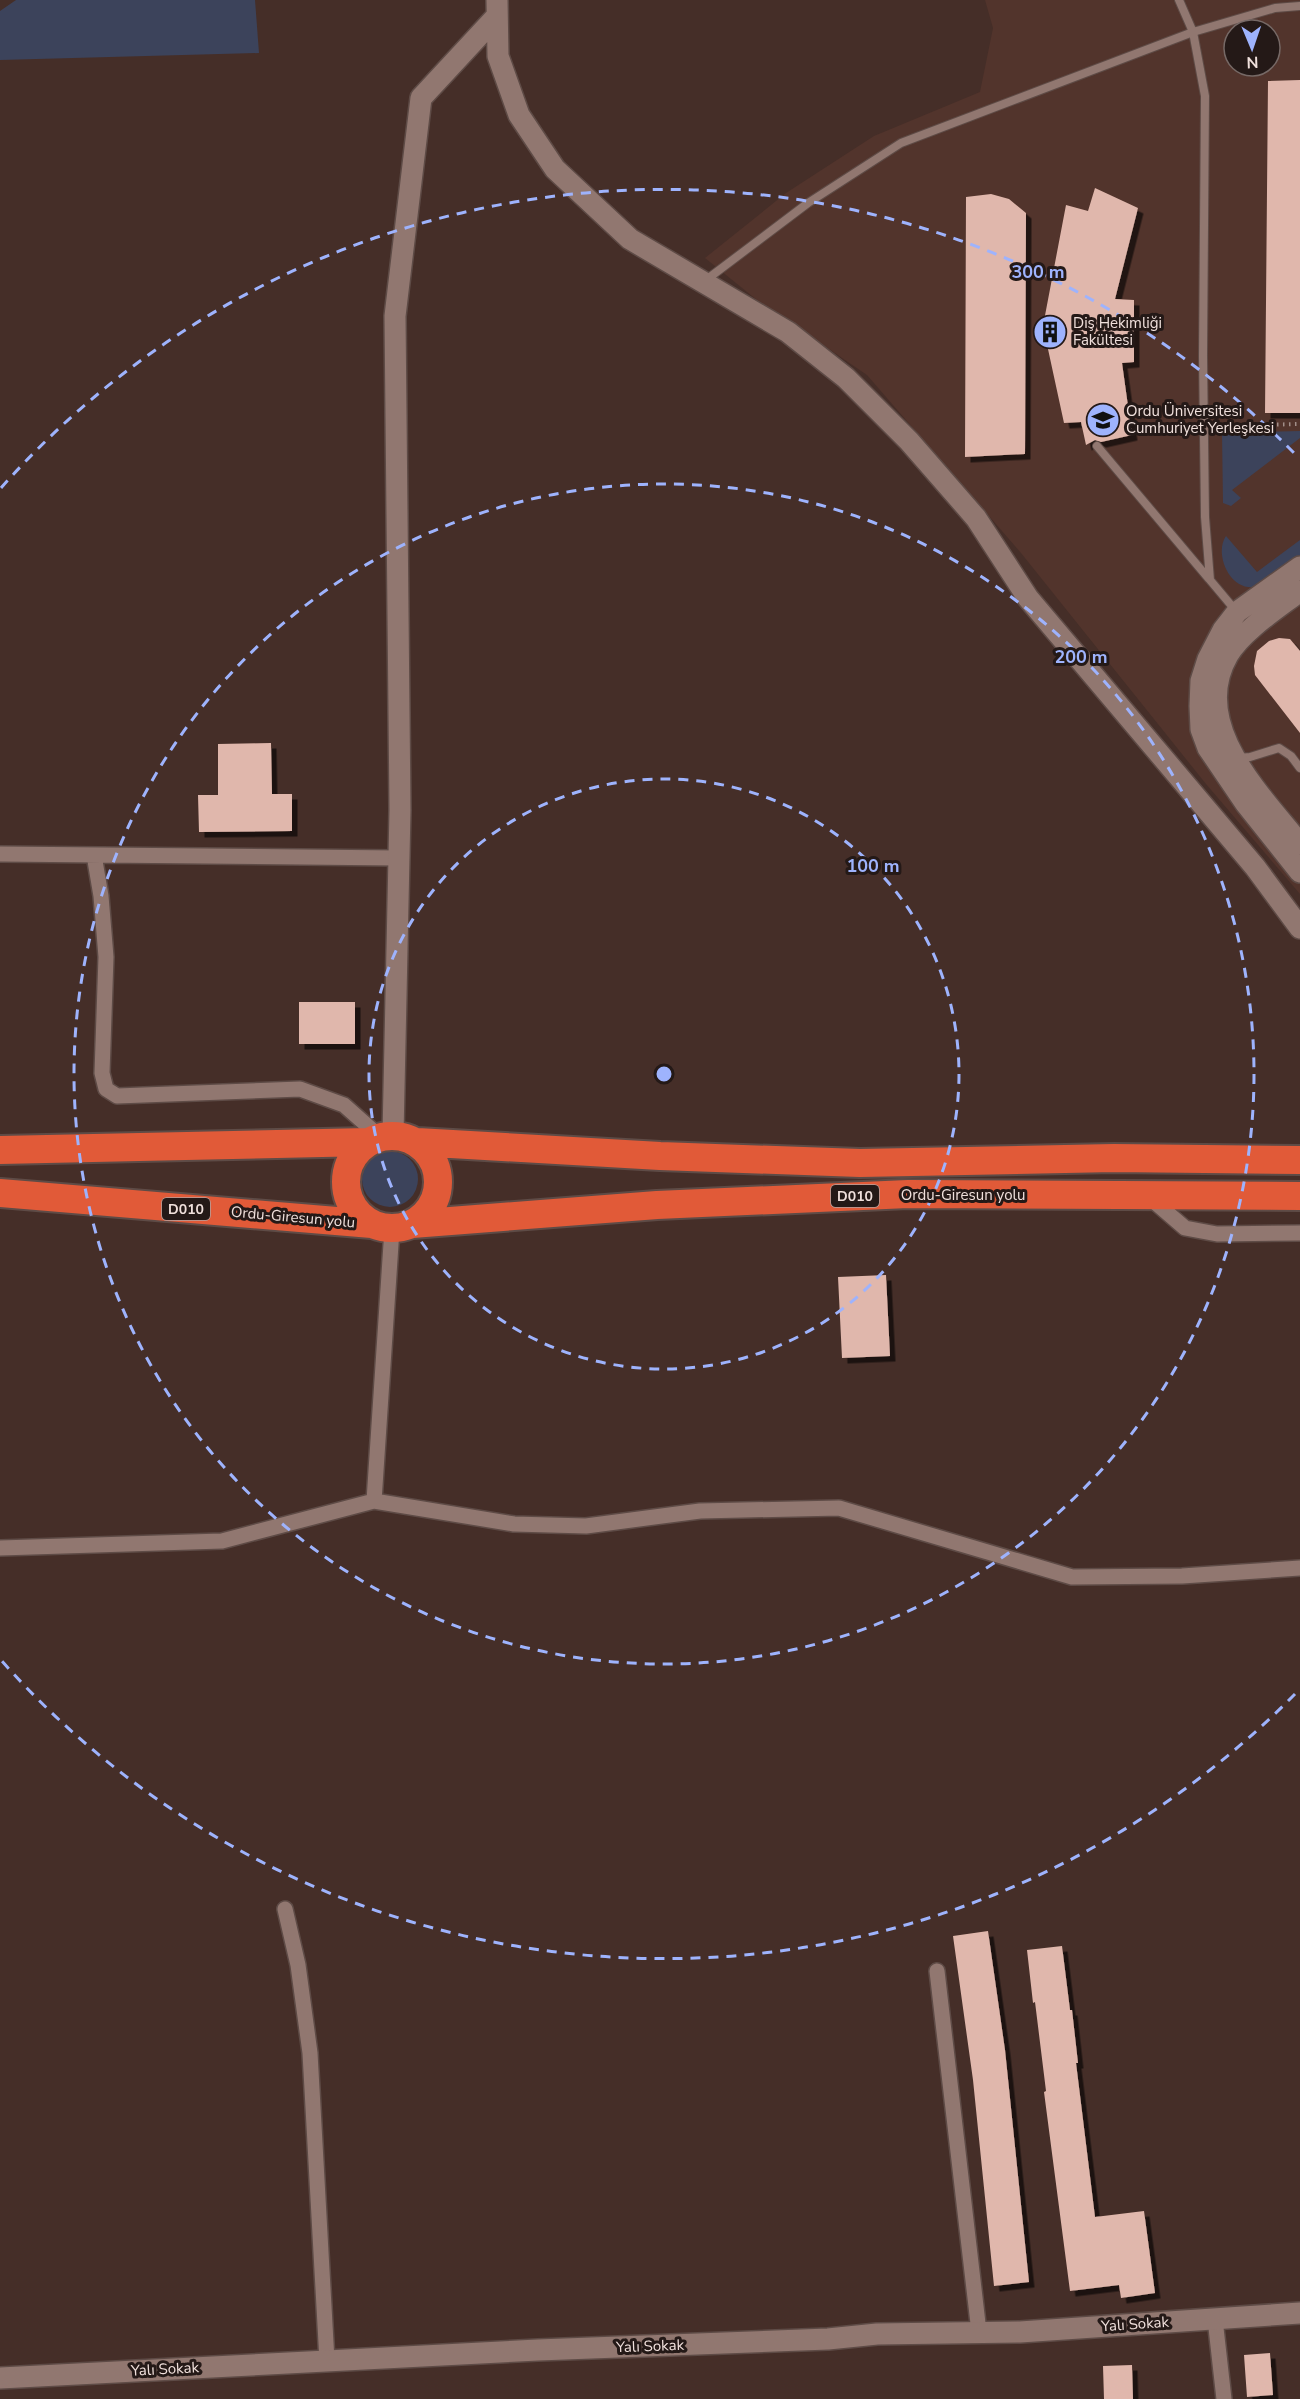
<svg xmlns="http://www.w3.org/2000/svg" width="1300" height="2399" font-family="'Nunito Sans',sans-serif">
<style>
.built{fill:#52342c;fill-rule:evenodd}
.green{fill:#3c435b}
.building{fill:#e0b7ac;filter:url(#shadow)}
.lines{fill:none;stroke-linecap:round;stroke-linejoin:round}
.lane-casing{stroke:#5e4b46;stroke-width:10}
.street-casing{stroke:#5e4b46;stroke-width:18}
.secondary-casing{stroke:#5e4b46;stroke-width:24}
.highway-casing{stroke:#5e4b46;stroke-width:32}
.path{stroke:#a18e89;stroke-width:4;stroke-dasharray:1.5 4.5;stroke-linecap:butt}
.lane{stroke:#917770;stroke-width:8}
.street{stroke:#917770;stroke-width:15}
.secondary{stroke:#917770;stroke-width:21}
.highway{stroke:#e15a38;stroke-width:28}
.ring{fill:none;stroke:#9eb3fd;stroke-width:3;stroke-dasharray:10 8}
.labels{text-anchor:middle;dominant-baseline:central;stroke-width:6;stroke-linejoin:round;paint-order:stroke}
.shield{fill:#241917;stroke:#b3a4a1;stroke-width:1.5}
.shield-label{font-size:14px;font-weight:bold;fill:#f0e0dc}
.poi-label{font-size:15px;fill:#f0e0dc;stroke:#241917;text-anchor:start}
.street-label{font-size:15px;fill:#f0e0dc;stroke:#241917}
.centre{fill:#9eb3fd;stroke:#241917;stroke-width:3}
.ring-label{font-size:18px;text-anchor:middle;font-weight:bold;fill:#9eb3fd;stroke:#241917;stroke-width:6;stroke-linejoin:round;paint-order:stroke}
</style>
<defs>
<filter id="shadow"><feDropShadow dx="5.5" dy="5.5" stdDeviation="0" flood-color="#0009"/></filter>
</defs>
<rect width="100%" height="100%" fill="#452e28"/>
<!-- built -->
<path class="built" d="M985,0H1300V894L1206,784L1021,553L867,375L757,300L705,258L786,193L874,136L980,92L993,28ZM1234,30H1270V66H1234Z"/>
<!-- green -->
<path class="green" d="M16,0H255L259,53L0,60V11Z
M1300,431V438L1232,490L1241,498L1231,506L1223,503L1222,433Z
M1226,536L1257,572L1300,540V556C1287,566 1270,585 1254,587C1229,590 1214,553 1226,536Z
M362 1179a28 28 0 1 1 56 0a28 28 0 1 1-56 0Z"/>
<!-- building -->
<path class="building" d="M1300,80V413H1265L1268,81Z
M1095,188L1138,208L1115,299L1134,300V362L1122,363L1132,435L1101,442L1095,440L1086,445L1081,422L1064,423L1043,326L1066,205L1088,211Z
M991,194L1009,199L1026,213L1025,454L965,457L966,197Z
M1279,638L1290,639L1300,651V733L1255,675L1254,666L1257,651L1269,641Z
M271,743L272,794H292V831L199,832L198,795H218V744Z
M299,1002H355V1044H299Z
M886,1275L890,1356L842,1358L838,1277Z
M988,1931L1005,2050L1029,2282L994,2286L973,2080L953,1936Z
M1062,1946L1070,2010H1072L1078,2063H1076L1095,2217L1144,2211L1155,2293L1121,2298L1119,2285L1070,2291L1044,2092L1046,2091L1035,2002L1033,2003L1027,1950Z
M1270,2353L1273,2395L1247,2397L1244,2355Z
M1132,2365L1133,2399H1104L1103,2366Z"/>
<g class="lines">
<!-- lane casing -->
<g class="lane-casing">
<path id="lane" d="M1179,0L1193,32L1205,96L1203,356L1205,517L1210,580L1236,611
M706,280L808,203L901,143L1193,32L1275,8L1300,6
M1097,446L1209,579
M1239,758L1250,757L1279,748L1291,756L1300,768"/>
</g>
<!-- street casing -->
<g class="street-casing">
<path id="street" d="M0,854L398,858
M94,855L101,896L106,957L102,1073L106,1089L117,1096L300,1089L344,1105L380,1137
M1149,1197L1185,1228L1217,1234L1300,1233
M374,1501L392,1229
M0,1548L222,1541L374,1501L514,1524L586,1526L700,1511L839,1508L1072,1577L1182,1576L1300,1568
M285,1909L298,1965L310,2053L327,2361
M937,1971L979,2332
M1215,2319L1224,2399"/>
</g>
<!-- secondary casing -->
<g class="secondary-casing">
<path id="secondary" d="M497,0L498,56L519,115L555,169L630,239L788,332L846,378L909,441L976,518L1028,598L1255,867L1300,928
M1300,567L1237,612L1223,630L1208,659L1201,681L1200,706L1201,729L1208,748L1246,804L1300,872
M1300,591C1278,608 1242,631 1228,655C1188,724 1260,794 1300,844
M393,1135L400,810L395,316L421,98L497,16
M0,2378L538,2350L828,2339L877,2334L1020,2332L1300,2313"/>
</g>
<!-- highway casing -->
<g class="highway-casing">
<path id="highway" d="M346 1182a46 46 0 1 1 92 0a46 46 0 1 1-92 0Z
M417,1142L660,1156L860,1163L1114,1158L1300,1160
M0,1150L368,1142
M0,1193L372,1224
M412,1224L657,1205L908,1194L1300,1196"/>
</g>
<!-- path -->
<path class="path" d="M1217,426L1300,424"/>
<!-- lane -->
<use href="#lane" class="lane"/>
<!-- street -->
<use href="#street" class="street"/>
<!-- secondary -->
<use href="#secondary" class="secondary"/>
<!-- highway -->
<use href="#highway" class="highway"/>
</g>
<!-- distance rings -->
<g class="ring">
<circle cx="664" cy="1074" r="295"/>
<circle cx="664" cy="1074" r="590"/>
<path d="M1295 1694A885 885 0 0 1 1 1660M1 488A885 885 0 0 1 1295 454"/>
</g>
<!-- icons -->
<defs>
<g id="building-disc" transform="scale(1.725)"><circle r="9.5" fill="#9eb3fd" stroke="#241917"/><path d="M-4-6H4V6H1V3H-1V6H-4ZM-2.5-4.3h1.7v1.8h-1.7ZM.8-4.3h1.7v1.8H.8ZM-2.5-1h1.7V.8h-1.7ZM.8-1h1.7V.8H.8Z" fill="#111"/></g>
<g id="university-disc" transform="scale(1.725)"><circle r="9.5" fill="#9eb3fd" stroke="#241917"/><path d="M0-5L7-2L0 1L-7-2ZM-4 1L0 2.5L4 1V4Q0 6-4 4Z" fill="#111"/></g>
</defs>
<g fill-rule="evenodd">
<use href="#building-disc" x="1050" y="332"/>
<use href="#university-disc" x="1103" y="420"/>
</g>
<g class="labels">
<!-- shield labels -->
<g class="shield">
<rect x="831" y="1185" width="48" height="22" rx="4.5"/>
<rect x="162" y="1198" width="48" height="22" rx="4.5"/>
</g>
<g class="shield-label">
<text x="855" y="1196">D010</text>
<text x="186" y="1209">D010</text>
</g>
<!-- poi labels -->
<g class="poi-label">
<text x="1073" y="323">Diş Hekimliği<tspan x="1073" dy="17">Fakültesi</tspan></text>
<text x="1126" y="411">Ordu Üniversitesi<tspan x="1126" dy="17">Cumhuriyet Yerleşkesi</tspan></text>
</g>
<!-- street labels -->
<g class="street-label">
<text x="963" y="1195">Ordu-Giresun yolu</text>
<text transform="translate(293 1217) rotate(5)">Ordu-Giresun yolu</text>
<text transform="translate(1135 2324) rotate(-4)">Yalı Sokak</text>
<text transform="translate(650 2346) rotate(-2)">Yalı Sokak</text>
<text transform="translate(165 2369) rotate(-3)">Yalı Sokak</text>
</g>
</g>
<circle cx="664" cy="1074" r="9" class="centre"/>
<g class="ring-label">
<text x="1038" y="278">300 m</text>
<text x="1081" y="663">200 m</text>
<text x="873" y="872">100 m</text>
</g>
<!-- north arrow -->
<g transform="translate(1252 48) rotate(178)"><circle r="28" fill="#241917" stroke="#766966" stroke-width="1.5"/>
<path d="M0-4.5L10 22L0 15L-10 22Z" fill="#9eb3fd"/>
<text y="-9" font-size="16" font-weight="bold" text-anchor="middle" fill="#f0e0dc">N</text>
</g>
</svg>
